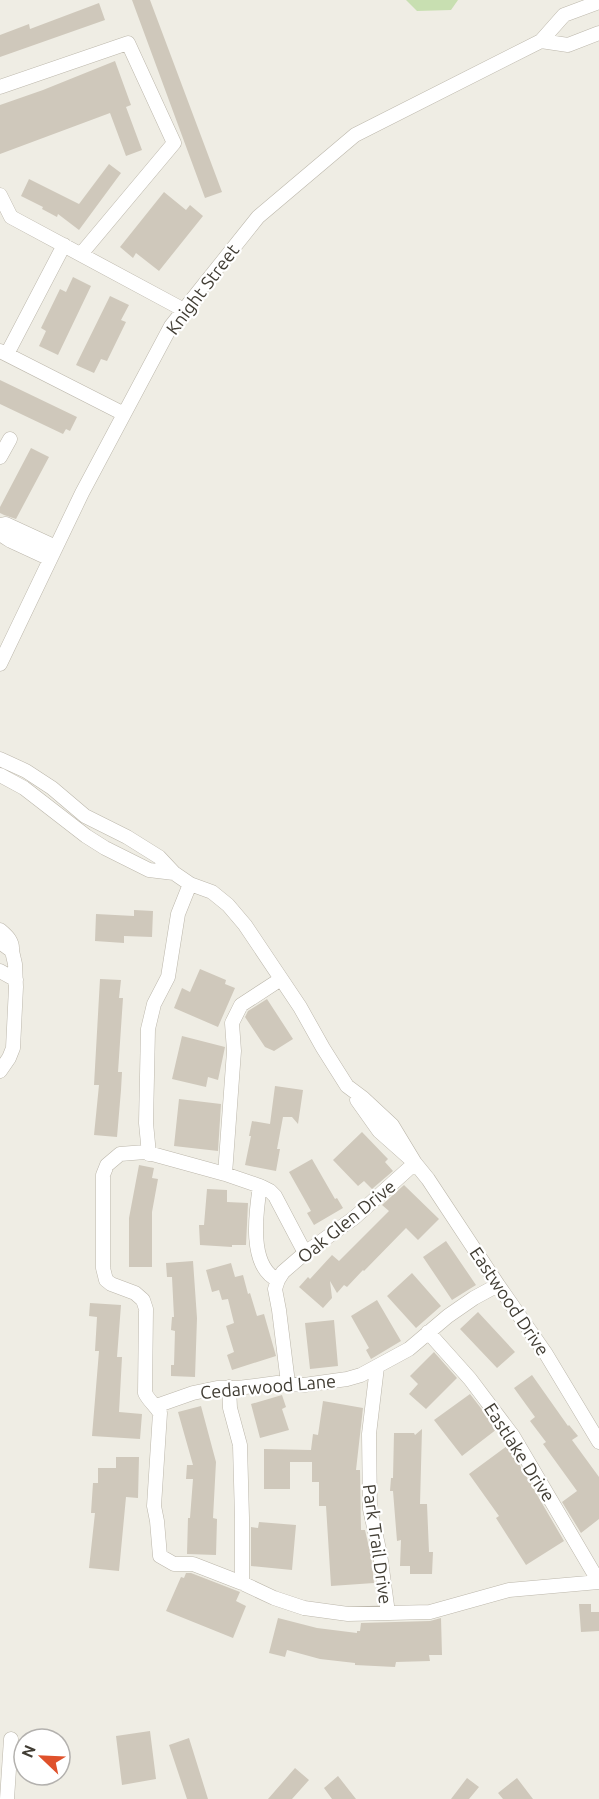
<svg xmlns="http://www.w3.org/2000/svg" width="599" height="1799" font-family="Ubuntu,sans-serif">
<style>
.green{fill:#c8dfb1}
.building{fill:#cfc8bb}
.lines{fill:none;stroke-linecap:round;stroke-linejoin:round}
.minor-casing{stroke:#bcb7ab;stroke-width:15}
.minor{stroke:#fff;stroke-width:14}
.labels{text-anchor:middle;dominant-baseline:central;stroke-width:4.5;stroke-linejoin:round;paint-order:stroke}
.street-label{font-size:18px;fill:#413d34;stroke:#fff}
</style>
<rect width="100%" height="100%" fill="#efede4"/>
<!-- green -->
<path class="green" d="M406,0H458L451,10L417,11Z"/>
<!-- building -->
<path class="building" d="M132,0H150L222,192L205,198Z
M99,3L105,20L0,57V35L29,24L30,29Z
M115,61L131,105L126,107L142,150L126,156L110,113L0,154V105L43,90Z
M109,164L121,173L79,230L58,214L57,217L42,209L43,207L21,196L29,179L79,204Z
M164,192L186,210L190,205L203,216L159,271L136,253L133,258L120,247Z
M73,277L91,286L58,355L39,346L46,331L41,328L60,289L66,292Z
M110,296L129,305L121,320L126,322L107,361L101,359L94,373L76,365Z
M0,380L77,417L70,431L66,429L63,434L0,404Z
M31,448L49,457L16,519L4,515L0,513V507Z
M134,910L153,911L152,937L124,936V943L95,941L96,914L134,916Z
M200,969L226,980L225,984L235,988L218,1027L174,1008L182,988L190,992Z
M100,979L121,980L119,998H123L118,1072H122L121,1090L117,1137L94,1135L99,1085H94Z
M267,999L293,1039L274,1051L265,1047L245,1017L248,1011Z
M182,1036L225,1047L218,1080L208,1077L206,1087L172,1079Z
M275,1086L303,1090L298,1124L292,1117H283L277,1149H280L276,1171L245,1165L251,1136H249L252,1121L270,1124Z
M179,1099L221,1104L218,1151L174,1146Z
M362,1132L388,1159L385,1162L393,1171L372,1189L364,1181L358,1186L333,1160Z
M312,1159L335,1199L337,1198L343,1208L314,1225L307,1213L311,1211L289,1172Z
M139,1165L154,1168L152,1178L158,1179L152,1212V1267H129V1218Z
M404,1185L439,1219L418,1240L406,1228L364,1271L363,1270L347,1287L344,1285L337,1293L330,1281L332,1298L323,1308L299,1287L308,1277L310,1279L332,1255L339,1261L389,1211L382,1205Z
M207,1189L227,1190V1202L248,1203L246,1245H232V1247L200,1245L199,1225H204Z
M446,1241L476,1285L452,1300L423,1257Z
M193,1261L197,1318L195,1377L171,1376V1365H174L175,1331L171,1330L172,1317H174L172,1277H167L166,1263Z
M231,1263L235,1277L243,1275L248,1294L250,1293L257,1316L264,1314L276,1356L232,1370L227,1355L234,1352L226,1326L234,1323L228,1299L222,1300L219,1290L212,1292L206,1270Z
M412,1273L441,1306L416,1328L387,1296Z
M377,1300L401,1341L371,1359L366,1350L369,1348L351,1316Z
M90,1303L121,1305L117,1357H122L119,1412L142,1414L140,1439L92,1436L99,1351H95L97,1317L89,1316Z
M478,1312L515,1352L497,1368L460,1329Z
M334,1320L338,1366L310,1369L305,1323Z
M434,1352L457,1378L426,1409L409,1394L418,1384L410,1376Z
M532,1375L568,1426L569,1425L578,1436L572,1440L599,1477V1519L581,1533L562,1502L577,1491L543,1444L546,1442L530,1421L535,1417L514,1388Z
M470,1394L497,1429L462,1456L434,1420Z
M282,1395L286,1407L282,1409L289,1430L260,1438L251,1404Z
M323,1401L363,1408L356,1470H360L361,1530H365L371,1556L374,1583L331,1586L326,1506H319V1482H312V1462H290V1489H264V1449L311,1450L313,1434L318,1435Z
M201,1406L216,1462L213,1518L217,1519L216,1555L187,1554L188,1518H190L193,1479H186L187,1465H193L178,1412Z
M422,1429L420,1504H427L429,1552H433L432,1574H410V1566H400L401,1540L397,1541L393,1491H390L391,1478H393L394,1433H414L415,1435Z
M507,1446L515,1457L564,1541L526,1565L496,1518L499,1516L469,1474Z
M116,1457H139L138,1498L126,1497L119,1571L89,1568L95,1513H91L93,1483H98V1468H116Z
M259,1522L296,1525L292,1570L251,1566V1527L258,1528Z
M186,1573H191L240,1592L236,1601L246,1606L233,1638L166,1611L181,1577L184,1578Z
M579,1604H591V1612H599V1631L581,1632Z
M278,1618L317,1628L357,1633V1631H360L361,1623L430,1621L441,1618L442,1655H429L430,1661L396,1662L395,1667L355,1665V1663L320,1659L287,1650L285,1657L269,1653Z
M150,1731L156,1779L122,1785L116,1736Z
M189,1738L208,1799H187L169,1745Z
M295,1768L309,1780L292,1799H268Z
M338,1776L356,1799H332L324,1788Z
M467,1778L479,1787L469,1799H451Z
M517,1778L533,1799H503L498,1793Z"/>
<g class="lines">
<!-- minor casing -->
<g class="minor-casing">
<path id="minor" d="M541,41L568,45L599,33
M0,87L128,43L174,143L81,254
M0,195L11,217L184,310
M0,351L124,414
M7,354L64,245
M0,457L10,439
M0,525L6,524L56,547
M0,534L11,541L50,559
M0,664L82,493L171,326L258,217L355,135L541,41L564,15L599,2
M0,759L26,771L52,788L85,816L127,837L159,857L174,873L190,884L212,892L228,905L245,925L300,1007L323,1048L347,1086L363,1098L392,1125L415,1163
M0,775L24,788L86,836L105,848L149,870L174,873
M0,930C7,936 13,941 12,951L0,942
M0,971L16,980
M0,1071L9,1058L13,1048L16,987L15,964L12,951
M357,1100L379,1131L415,1163L428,1179L498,1285L546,1354L599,1442
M149,1154L146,1123L148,1029L154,1004L168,977L178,914L190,884
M225,1174L234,1051L232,1023L241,1005L281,979
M260,1186C256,1212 248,1267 278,1280
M305,1253L275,1196L270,1191L260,1186L225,1174L145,1152L120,1154L107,1165L103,1175V1268L106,1280L111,1284L135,1293L143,1300L146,1309L145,1393C149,1401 155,1405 160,1413L154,1506L157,1521L160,1556L174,1564H193L242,1583L274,1598L304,1608L348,1614L430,1612L509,1590L599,1582L513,1436L470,1379L428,1332
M377,1367L369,1434L370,1509L380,1554L388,1613
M288,1383L279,1310L275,1289L278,1280L283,1272L305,1253L354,1218L415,1163
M229,1387L230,1408L240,1445L242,1518V1583
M156,1406L193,1393L217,1388H238L277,1383L304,1385L347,1379L361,1375L409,1349L448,1316L474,1298L498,1285
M7,1799L11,1739"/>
</g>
<!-- minor -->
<use href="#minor" class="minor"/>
</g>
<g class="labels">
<!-- street labels -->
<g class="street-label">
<text transform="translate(202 289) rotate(-53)">Knight Street</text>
<text transform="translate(346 1221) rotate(-39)">Oak Glen Drive</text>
<text transform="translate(510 1301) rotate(56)">Eastwood Drive</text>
<text transform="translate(268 1386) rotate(-5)">Cedarwood Lane</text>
<text transform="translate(520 1452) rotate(57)">Eastlake Drive</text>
<text transform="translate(378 1544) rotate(82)">Park Trail Drive</text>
</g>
</g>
<!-- north arrow -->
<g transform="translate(42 1757) rotate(293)"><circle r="28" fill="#ffffff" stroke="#b3b1ae" stroke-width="1.5"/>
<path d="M0-4.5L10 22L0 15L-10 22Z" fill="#df512b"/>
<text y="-9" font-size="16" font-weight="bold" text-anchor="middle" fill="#413d34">N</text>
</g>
</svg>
